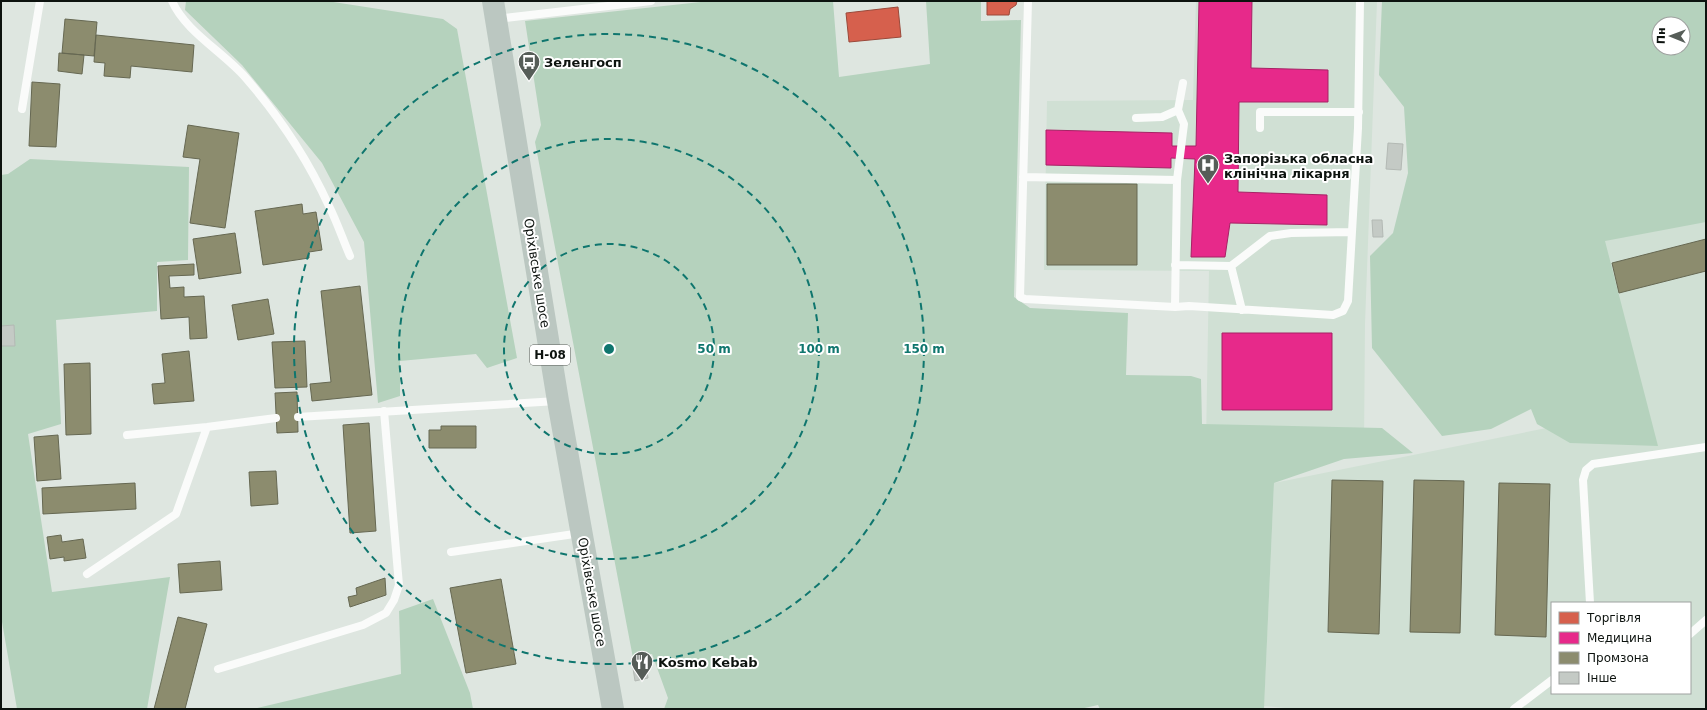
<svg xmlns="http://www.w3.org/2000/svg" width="1707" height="710" font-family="'DejaVu Sans',sans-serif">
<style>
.built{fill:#d0e0d4;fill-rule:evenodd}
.forest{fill:#b5d2bd;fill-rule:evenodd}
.shops{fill:#d6604d;stroke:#9a493a}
.health{fill:#e7298a;stroke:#a62265}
.industry{fill:#8c8c6e;stroke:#666852}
.building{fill:#c4cac5;stroke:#b3b9b4}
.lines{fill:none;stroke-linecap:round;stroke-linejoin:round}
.lane{stroke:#fafbfa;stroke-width:8}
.primary{stroke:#bbc7c1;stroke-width:22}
.ring{fill:none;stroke:#0f766e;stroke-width:2;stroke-dasharray:7 5}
.labels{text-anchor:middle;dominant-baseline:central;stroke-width:4;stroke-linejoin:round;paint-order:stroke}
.shield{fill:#fff;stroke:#565a57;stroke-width:1}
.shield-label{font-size:12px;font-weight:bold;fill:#0d130f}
.poi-label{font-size:13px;font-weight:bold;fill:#0d130f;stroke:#fff;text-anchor:start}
.street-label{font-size:13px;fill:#0d130f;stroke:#fff}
.centre{fill:#0f766e;stroke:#fff;stroke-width:2}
.ring-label{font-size:12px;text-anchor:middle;font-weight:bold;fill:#0f766e;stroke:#fff;stroke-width:4;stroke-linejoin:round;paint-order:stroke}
</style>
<rect width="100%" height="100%" fill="#dee6e0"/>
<!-- built -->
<path class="built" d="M1196,1H1377L1365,324L1364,446L1206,443L1209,271L1044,270L1047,101L1193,100Z
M1706,202V709H1295L1264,706L1274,483L1616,414L1592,224ZM1552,603H1690V693H1552Z"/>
<!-- forest -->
<path class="forest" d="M186,1H327L443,19L457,29L517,358L487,368L476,354L400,361V396L378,403L364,242L322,163L242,65L185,10Z
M710,1H833L839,77L930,64L926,1H981V21L1021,20L1014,297L1030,308L1128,313L1126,375L1191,376L1201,379L1202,424L1382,428L1413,453L1344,459L1274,483L1264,709H1100L1098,705L1080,709H664L668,698L652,654L633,658L535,142L541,125L525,21Z
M1382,1H1706V222L1605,241L1658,446L1570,443L1537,424L1531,409L1491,429L1442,436L1372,348L1370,256L1393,233L1408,173L1404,107L1379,75ZM1659,24H1683V48H1659Z
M30,159L189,167L188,260L157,262V311L56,320L61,424L28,434L52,592L170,577L147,709H17L1,616V175L8,174Z
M433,599L470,693L473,709H253L401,674L399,611Z"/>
<!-- shops -->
<path class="shops" d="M987,1H1017L1016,5L1010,9L1009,15H987Z
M898,7L901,37L849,42L846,13Z"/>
<!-- health -->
<path class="health" d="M1199,1H1252L1251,68L1328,70V102H1239L1238,192L1327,195V225L1230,223L1225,257H1191L1195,159L1171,158V168L1046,165V130L1172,133V146H1196Z
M1222,333H1332V410H1222Z"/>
<!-- industry -->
<path class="industry" d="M65,19L97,22L94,56L62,53Z
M96,35L194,45L192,72L131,66L130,78L104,76L105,63L94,62Z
M59,53L84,55L82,74L58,71Z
M32,82L60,84L56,147L29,146Z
M188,125L239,133L225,228L190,223L200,159L183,157Z
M1047,184H1137V265H1047Z
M302,204L303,214L316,212L322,250L309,252V258L263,265L255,211Z
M235,233L241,273L199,279L193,239Z
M1706,239V271L1619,293L1612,263Z
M194,264V275L169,276L170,288L184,287V297L204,296L207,338L190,339L189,317L161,319L158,266Z
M360,286L372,395L312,401L310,384L331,382L321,291Z
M268,299L274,334L238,340L232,305Z
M305,341L307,387L275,388L272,342Z
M189,351L194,401L154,404L152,384L165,383L162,354Z
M90,363L91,434L66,435L64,364Z
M297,392L298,432L277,433L275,393Z
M369,423L376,531L350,533L343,425Z
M441,426H476V448H429V430H441Z
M58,435L61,479L37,481L34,437Z
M276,471L278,504L251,506L249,472Z
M1332,480L1383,481L1379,634L1328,632Z
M1414,480L1464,481L1460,633L1410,632Z
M135,483L136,509L43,514L42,488Z
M1499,483L1550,484L1546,637L1495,635Z
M61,535L62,542L83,539L86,558L64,561V557L50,559L47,537Z
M220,561L222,590L180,593L178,564Z
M385,578L386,595L350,607L348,597L357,595L356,588Z
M501,579L516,664L466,673L450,588Z
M178,617L207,624L185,709H154Z"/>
<!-- building -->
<path class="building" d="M1388,143L1403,144L1401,170L1386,169Z
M1372,220H1382L1383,237H1373Z
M14,325L15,346H1V326Z
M645,660L648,678L635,681L632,662Z"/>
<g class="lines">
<!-- lane -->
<path class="lane" d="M172,1C185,31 223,52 245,77C278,115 308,160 329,206C337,222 343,240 350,256
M1028,1L1020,297L1025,299L1175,307L1189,306L1333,315L1343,311L1348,301L1358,128L1360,1
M496,19L651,1
M22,109L40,1
M1136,118L1162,117L1178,110L1183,83
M1260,128V112H1359
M1023,177L1177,180L1175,307
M1177,180L1184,124L1178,110
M1175,265L1231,266L1242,310
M1231,266L1270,236L1291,233L1352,232
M298,417L557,401
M127,435L207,427L276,418
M451,552L581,533
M87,574L176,514L207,427
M1590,603L1583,480L1586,470L1593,464L1706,447
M1690,634L1706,620
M218,669L363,625L386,613L394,600L399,585L384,411
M1514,709L1552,680"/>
<!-- primary -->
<path class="primary" d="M493,1L558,401L613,709"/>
</g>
<!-- distance rings -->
<g class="ring">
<circle cx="609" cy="349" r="105"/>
<circle cx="609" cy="349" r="210"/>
<circle cx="609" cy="349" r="315"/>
</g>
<!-- icons -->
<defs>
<g id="bus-pin" transform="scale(1.15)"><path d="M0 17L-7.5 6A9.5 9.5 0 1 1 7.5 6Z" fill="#565d58" stroke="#fff"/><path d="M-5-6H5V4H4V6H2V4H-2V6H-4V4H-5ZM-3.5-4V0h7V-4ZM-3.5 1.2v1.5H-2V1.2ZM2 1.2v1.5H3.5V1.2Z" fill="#fff"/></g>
<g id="hospital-pin" transform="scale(1.15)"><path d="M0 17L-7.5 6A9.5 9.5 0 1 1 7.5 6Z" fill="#565d58" stroke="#fff"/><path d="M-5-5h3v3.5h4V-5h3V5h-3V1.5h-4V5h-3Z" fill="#fff"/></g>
<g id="restaurant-pin" transform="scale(1.15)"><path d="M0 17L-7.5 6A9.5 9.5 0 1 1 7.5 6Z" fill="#565d58" stroke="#fff"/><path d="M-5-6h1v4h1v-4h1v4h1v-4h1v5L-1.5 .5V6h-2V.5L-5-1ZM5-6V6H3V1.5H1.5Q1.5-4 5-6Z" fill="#fff"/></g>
</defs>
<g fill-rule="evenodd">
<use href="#bus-pin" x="529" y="62"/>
<use href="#hospital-pin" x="1208" y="165"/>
<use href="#restaurant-pin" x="642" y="662"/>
</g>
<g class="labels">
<!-- shield labels -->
<rect class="shield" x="530" y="345" width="40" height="20" rx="3"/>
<g class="shield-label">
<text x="550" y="355">Н-08</text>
</g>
<!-- poi labels -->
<g class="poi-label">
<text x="544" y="62">Зеленгосп</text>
<text x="1224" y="158">Запорізька обласна<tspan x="1224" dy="15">клінічна лікарня</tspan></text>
<text x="658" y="662">Kosmo Kebab</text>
</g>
<!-- street labels -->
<g class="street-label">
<text transform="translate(537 273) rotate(81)">Оріхівське шосе</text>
<text transform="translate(592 592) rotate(80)">Оріхівське шосе</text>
</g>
</g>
<circle cx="609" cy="349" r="6" class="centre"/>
<g class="ring-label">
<text x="714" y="353">50 m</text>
<text x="819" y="353">100 m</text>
<text x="924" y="353">150 m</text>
</g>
<!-- border -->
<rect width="1707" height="710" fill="none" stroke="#0d130f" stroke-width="4"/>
<!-- legend -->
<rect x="1551" y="602" width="140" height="92" fill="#ffffff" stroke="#9ea19f"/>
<rect x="1559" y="612" width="20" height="12" fill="#d6604d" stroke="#9ea19f"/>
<text x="1587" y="622" font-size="12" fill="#0d130f">Торгівля</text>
<rect x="1559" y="632" width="20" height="12" fill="#e7298a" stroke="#9ea19f"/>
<text x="1587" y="642" font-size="12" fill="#0d130f">Медицина</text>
<rect x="1559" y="652" width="20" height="12" fill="#8c8c6e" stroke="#9ea19f"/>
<text x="1587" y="662" font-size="12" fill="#0d130f">Промзона</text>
<rect x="1559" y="672" width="20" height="12" fill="#c4cac5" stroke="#9ea19f"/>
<text x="1587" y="682" font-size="12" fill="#0d130f">Інше</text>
<!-- north arrow -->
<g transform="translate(1671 36) rotate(271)"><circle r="19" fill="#ffffff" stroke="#9ea19f"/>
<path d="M0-3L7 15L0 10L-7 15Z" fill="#565d58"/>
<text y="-6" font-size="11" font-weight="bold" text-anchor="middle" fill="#0d130f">Пн</text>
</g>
</svg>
